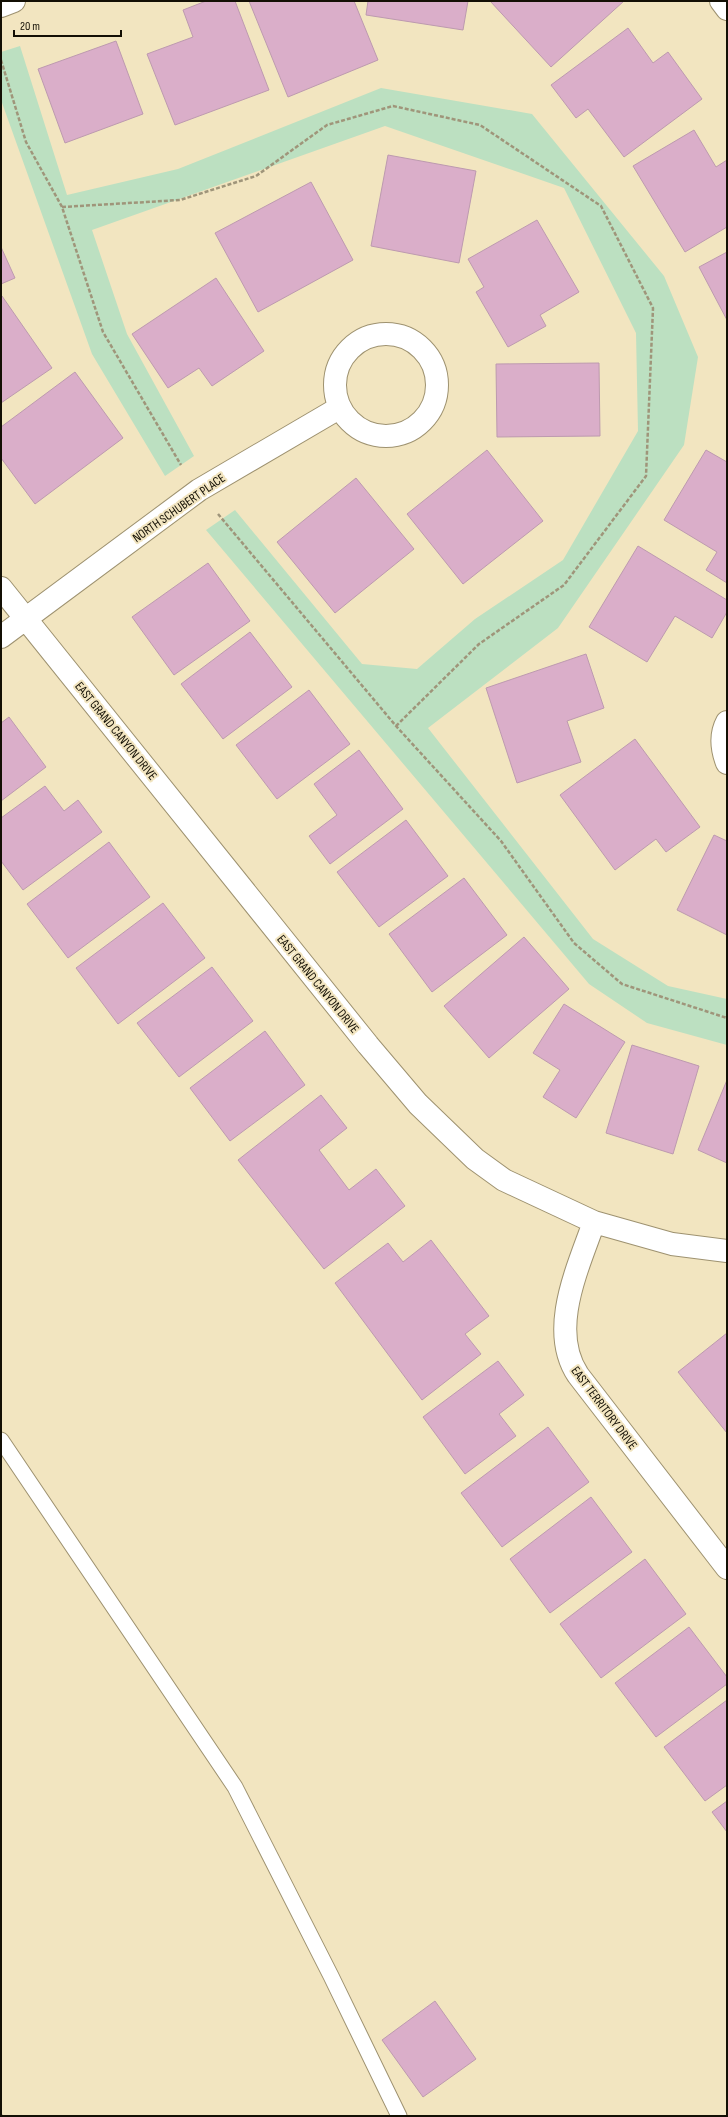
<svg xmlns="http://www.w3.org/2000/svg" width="728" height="2117" font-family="'Sofia Sans Condensed',sans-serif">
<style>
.green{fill:#bce0c1}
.building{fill:#daaec9;stroke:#bd9aaf}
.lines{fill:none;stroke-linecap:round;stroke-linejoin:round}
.service-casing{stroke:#9e9270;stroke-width:17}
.minor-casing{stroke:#9e9270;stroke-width:24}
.path{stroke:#9f957a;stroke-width:2.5;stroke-dasharray:4 2;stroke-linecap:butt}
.service{stroke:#fff;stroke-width:15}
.minor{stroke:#fff;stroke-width:22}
.labels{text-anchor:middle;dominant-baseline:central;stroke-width:4;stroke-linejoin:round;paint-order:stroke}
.street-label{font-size:13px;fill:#130f04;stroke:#f2e5c0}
</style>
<rect width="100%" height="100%" fill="#f2e5c0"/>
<!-- green -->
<path class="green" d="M20,46L67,195L178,169L381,88L532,114L664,276L698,357L684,445L558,628L428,728L593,939L668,986L727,999V1045L647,1023L589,984L206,530L235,510L362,664L417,669L475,619L563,560L638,431L636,333L564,188L385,126L92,230L127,334L194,456L165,476L92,354L1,100V52Z"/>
<!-- building -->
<path class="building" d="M206,1H235L269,90L175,125L147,54L193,37L183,10Z
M249,1H354L378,60L288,97Z
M368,1H468L463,30L366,15Z
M490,1H624L551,67Z
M628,28L653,63L668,52L702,99L624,157L588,109L576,118L551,85Z
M116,41L143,114L65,143L38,69Z
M694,130L716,167L727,160V227L685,252L633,166Z
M388,155L476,171L459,263L371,246Z
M311,182L353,260L258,312L215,233Z
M537,220L579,292L540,315L546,326L508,347L476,292L484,287L468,259Z
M1,247L15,278L1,284Z
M727,252V320L699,267Z
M216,278L264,351L212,386L199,368L168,388L132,334Z
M2,296L52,368L1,403V297Z
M599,363L600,436L497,437L496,364Z
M75,372L123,438L35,504L1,458V427Z
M487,450L543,521L463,584L407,514Z
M706,450L727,462V583L706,570L717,552L664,520Z
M356,478L414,549L335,613L277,542Z
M638,546L727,600V612L712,638L675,616L647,662L589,627Z
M208,563L250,621L174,675L132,617Z
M250,632L292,687L223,739L181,684Z
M586,654L604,708L567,721L581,762L517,783L486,688Z
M309,690L350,744L277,799L236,745Z
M9,717L46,767L1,801V723Z
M635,739L700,827L666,852L656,839L615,870L560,795Z
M359,750L403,809L330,864L309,836L337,815L314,784Z
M45,786L64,811L78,800L102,832L23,890L1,861V818Z
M406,820L448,876L379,927L337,872Z
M714,835L727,841V935L677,910Z
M109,842L150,897L68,958L27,904Z
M464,878L507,935L432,992L389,934Z
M163,903L205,958L118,1024L76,968Z
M524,937L569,989L489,1058L444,1006Z
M212,967L253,1021L179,1077L137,1023Z
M564,1004L625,1042L576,1118L543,1097L560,1070L533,1053Z
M265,1031L305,1085L230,1141L190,1088Z
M632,1045L699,1066L673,1154L606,1133Z
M727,1080V1163L698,1150Z
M321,1095L347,1128L319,1150L349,1190L376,1169L405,1206L324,1269L238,1160Z
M431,1240L489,1316L465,1334L481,1354L422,1400L335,1283L388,1243L403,1262Z
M727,1333V1433L678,1372Z
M498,1361L524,1395L499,1414L516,1436L465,1474L423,1417Z
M548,1427L589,1482L502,1547L461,1493Z
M591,1497L632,1552L550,1613L510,1559Z
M645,1559L686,1614L601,1678L560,1624Z
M689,1627L727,1677V1684L656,1737L615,1683Z
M727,1700V1785L705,1801L664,1747Z
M727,1801V1832L712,1812Z
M435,2001L476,2059L423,2097L382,2040Z"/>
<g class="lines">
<!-- service casing -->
<g class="service-casing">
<path id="service" d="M1,1440L235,1787L331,1976L399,2116"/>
</g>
<!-- minor casing -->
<g class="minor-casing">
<path id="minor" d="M721,1L727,9
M1,6L14,1
M335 385a51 51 0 1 1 102 0a51 51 0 1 1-102 0Z
M1,588L368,1045L418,1104L475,1159L504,1180L594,1222L672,1244L727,1251
M1,637L199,490L339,408
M727,722C720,735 722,750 727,763
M594,1222C578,1268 548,1330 578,1375L727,1568"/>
</g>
<!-- path -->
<path class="path" d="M1,60L26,142L62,207L103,332L181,465
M62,207L180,200L256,176L327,125L393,106L480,125L601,206L653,308L646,476L564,585L479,644L396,726
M218,514L396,726L501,841L574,943L622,984L727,1018
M1,2115L2,2116"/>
<!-- service -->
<use href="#service" class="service"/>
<!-- minor -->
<use href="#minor" class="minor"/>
</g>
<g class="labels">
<!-- street labels -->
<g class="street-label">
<text transform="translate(179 508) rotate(-35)">NORTH SCHUBERT PLACE</text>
<text transform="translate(116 731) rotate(51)">EAST GRAND CANYON DRIVE</text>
<text transform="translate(318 984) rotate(51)">EAST GRAND CANYON DRIVE</text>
<text transform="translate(604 1408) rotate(53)">EAST TERRITORY DRIVE</text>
</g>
</g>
<!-- border -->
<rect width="728" height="2117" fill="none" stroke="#130f04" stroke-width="4"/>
<!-- scale -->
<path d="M14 30v6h107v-6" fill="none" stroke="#130f04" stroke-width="2"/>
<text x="20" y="30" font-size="12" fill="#130f04" stroke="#f2e5c0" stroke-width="3" paint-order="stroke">20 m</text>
</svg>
